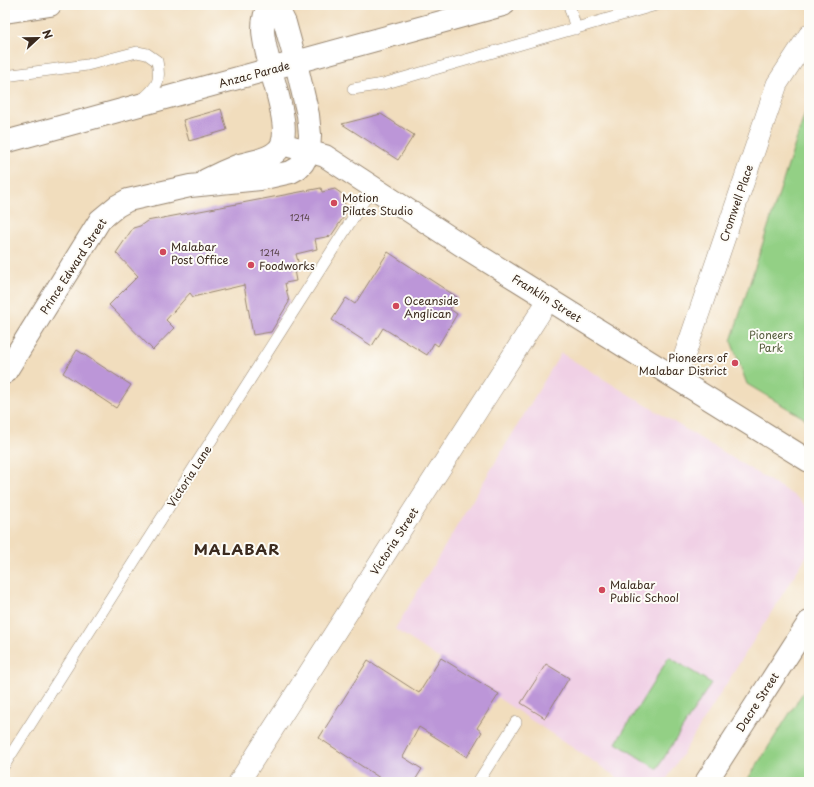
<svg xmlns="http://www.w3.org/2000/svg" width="814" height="787" font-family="'Playpen Sans',sans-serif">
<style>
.built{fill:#f0d0e5}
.green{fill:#93d085;stroke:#677d52}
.building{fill:#bc96d8}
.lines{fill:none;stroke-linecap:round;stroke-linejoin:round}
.lane-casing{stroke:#96846e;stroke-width:12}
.street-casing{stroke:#96846e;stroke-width:22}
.secondary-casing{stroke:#96846e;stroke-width:24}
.primary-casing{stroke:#96846e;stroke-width:24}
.lane{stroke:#fff;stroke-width:11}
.street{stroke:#fff;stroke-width:21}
.secondary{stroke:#fff;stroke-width:22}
.primary{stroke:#fff;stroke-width:22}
.poi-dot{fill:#d1495b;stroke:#fdfcf7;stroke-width:1.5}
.labels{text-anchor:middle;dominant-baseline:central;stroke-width:4;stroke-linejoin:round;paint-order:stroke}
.number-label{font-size:9px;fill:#5b454c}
.street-label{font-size:11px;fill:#3b2a1e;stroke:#fdfcf7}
.poi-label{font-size:11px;fill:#3b2a1e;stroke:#fdfcf7;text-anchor:start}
.park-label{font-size:11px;fill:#555c3d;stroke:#fdfcf7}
.district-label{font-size:15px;font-weight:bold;letter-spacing:1px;fill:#3b2a1e;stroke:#fdfcf7}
</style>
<rect width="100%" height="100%" fill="#fdfcf7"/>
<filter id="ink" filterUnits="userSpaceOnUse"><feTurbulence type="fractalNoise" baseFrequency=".025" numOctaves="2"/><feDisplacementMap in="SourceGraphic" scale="8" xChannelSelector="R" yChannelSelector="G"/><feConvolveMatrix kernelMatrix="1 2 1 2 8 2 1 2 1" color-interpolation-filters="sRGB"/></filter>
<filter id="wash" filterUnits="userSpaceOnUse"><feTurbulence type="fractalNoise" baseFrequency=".012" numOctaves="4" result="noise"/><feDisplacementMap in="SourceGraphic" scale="16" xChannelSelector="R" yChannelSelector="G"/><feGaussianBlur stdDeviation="0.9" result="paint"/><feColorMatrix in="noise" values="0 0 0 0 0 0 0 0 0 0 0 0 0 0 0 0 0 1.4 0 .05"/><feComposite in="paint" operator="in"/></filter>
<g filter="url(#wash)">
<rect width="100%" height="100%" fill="#f1ddbd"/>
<!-- built -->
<path class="built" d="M561,353L798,498L809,509V552L665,782H624L395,629Z"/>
<!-- green -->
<path class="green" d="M809,101V421L747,384L731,341Z
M669,657L711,683L657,769L616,743Z
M809,683V782H746Z"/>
<g id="blocks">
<!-- building -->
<path class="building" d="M221,109L227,130L189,141L183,120Z
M381,114L414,135L398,160L342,124Z
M321,188L322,192L335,189L342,194L347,212L331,236L315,239L317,249L296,254L300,269L294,270L296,281L285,283L289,302L271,332L253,335L244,285L193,297L190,293L166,320L174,328L153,350L109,305L138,276L116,253L133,228L140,226L147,221Z
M388,252L457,297L450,309L457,314L438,346L434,343L427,355L383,328L372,346L332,320L346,298L355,304Z
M77,350L131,385L116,408L63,373Z
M441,658L499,694L477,728L482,732L467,757L419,727L403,757L422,769L414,782H386L319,738L368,660L419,693Z
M546,664L569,678L545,718L521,703Z"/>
</g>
</g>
<g filter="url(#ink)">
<use href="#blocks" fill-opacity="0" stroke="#96846e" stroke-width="1"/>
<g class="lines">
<!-- lane casing -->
<g class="lane-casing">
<path id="lane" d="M569,5L576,29
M5,76L87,65L137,52L147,54L157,61C161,81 158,86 143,99
M353,89L383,84L656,5
M5,764L372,188
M478,782L516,722"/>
</g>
<!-- street casing -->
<g class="street-casing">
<path id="street" d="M672,375L684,357L777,84L809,35
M239,782L549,299"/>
</g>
<!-- secondary casing -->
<g class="secondary-casing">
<path id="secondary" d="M282,144L325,156L463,246L809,461
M206,180C216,175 227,170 237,166C250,161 268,161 278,150C293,135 275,88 271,70
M5,373L100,220L117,206L128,200L190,186L260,179L291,172L298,168L303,163L309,152L310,135L308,115L296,63
M706,782L809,622"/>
</g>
<!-- primary casing -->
<g class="primary-casing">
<path id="primary" d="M269,5C257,26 266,48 271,70
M276,5L285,23L296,63
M5,12L50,5
M5,142L503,5"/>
</g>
<!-- lane -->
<use href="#lane" class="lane"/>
<!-- street -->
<use href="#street" class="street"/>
<!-- secondary -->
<use href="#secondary" class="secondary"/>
<!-- primary -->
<use href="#primary" class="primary"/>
</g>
</g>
<!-- markers -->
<g class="poi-dot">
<circle cx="334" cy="203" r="4"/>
<circle cx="163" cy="252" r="4"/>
<circle cx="251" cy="265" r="4"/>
<circle cx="396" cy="306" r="4"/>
<circle cx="735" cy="363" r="4"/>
<circle cx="602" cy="590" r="4"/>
</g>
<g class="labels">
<!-- number labels -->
<g class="number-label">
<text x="300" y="217">1214</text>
<text x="270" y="252">1214</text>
</g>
<!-- street labels -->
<g class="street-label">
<text transform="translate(254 74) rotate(-15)">Anzac Parade</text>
<text transform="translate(736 203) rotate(-71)">Cromwell Place</text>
<text transform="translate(73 266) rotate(-57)">Prince Edward Street</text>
<text transform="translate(547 298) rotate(32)">Franklin Street</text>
<text transform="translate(189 476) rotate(-57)">Victoria Lane</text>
<text transform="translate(394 541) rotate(-57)">Victoria Street</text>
<text transform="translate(757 702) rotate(-57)">Dacre Street</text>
</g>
<!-- poi labels -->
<g class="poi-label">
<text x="342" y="197">Motion<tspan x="342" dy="13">Pilates Studio</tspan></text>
<text x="171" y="246">Malabar<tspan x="171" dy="13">Post Office</tspan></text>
<text x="259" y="265">Foodworks</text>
<text x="404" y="300">Oceanside<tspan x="404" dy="13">Anglican</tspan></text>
<text x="727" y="357" text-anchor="end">Pioneers of<tspan x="727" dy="13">Malabar District</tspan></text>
<text x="610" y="584">Malabar<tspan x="610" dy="13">Public School</tspan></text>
</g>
<!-- park labels -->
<g class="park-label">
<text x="771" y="334">Pioneers<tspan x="771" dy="13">Park</tspan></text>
</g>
<!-- district labels -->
<g class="district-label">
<text x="237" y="548">MALABAR</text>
</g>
</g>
<!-- margin -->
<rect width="814" height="787" fill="none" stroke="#fdfcf7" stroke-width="20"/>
<!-- north arrow -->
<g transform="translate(38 38) rotate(68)" stroke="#fdfcf7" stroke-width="3" paint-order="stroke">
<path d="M0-3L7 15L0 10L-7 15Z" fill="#3b2a1e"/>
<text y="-6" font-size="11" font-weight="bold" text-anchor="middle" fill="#3b2a1e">N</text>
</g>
</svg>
